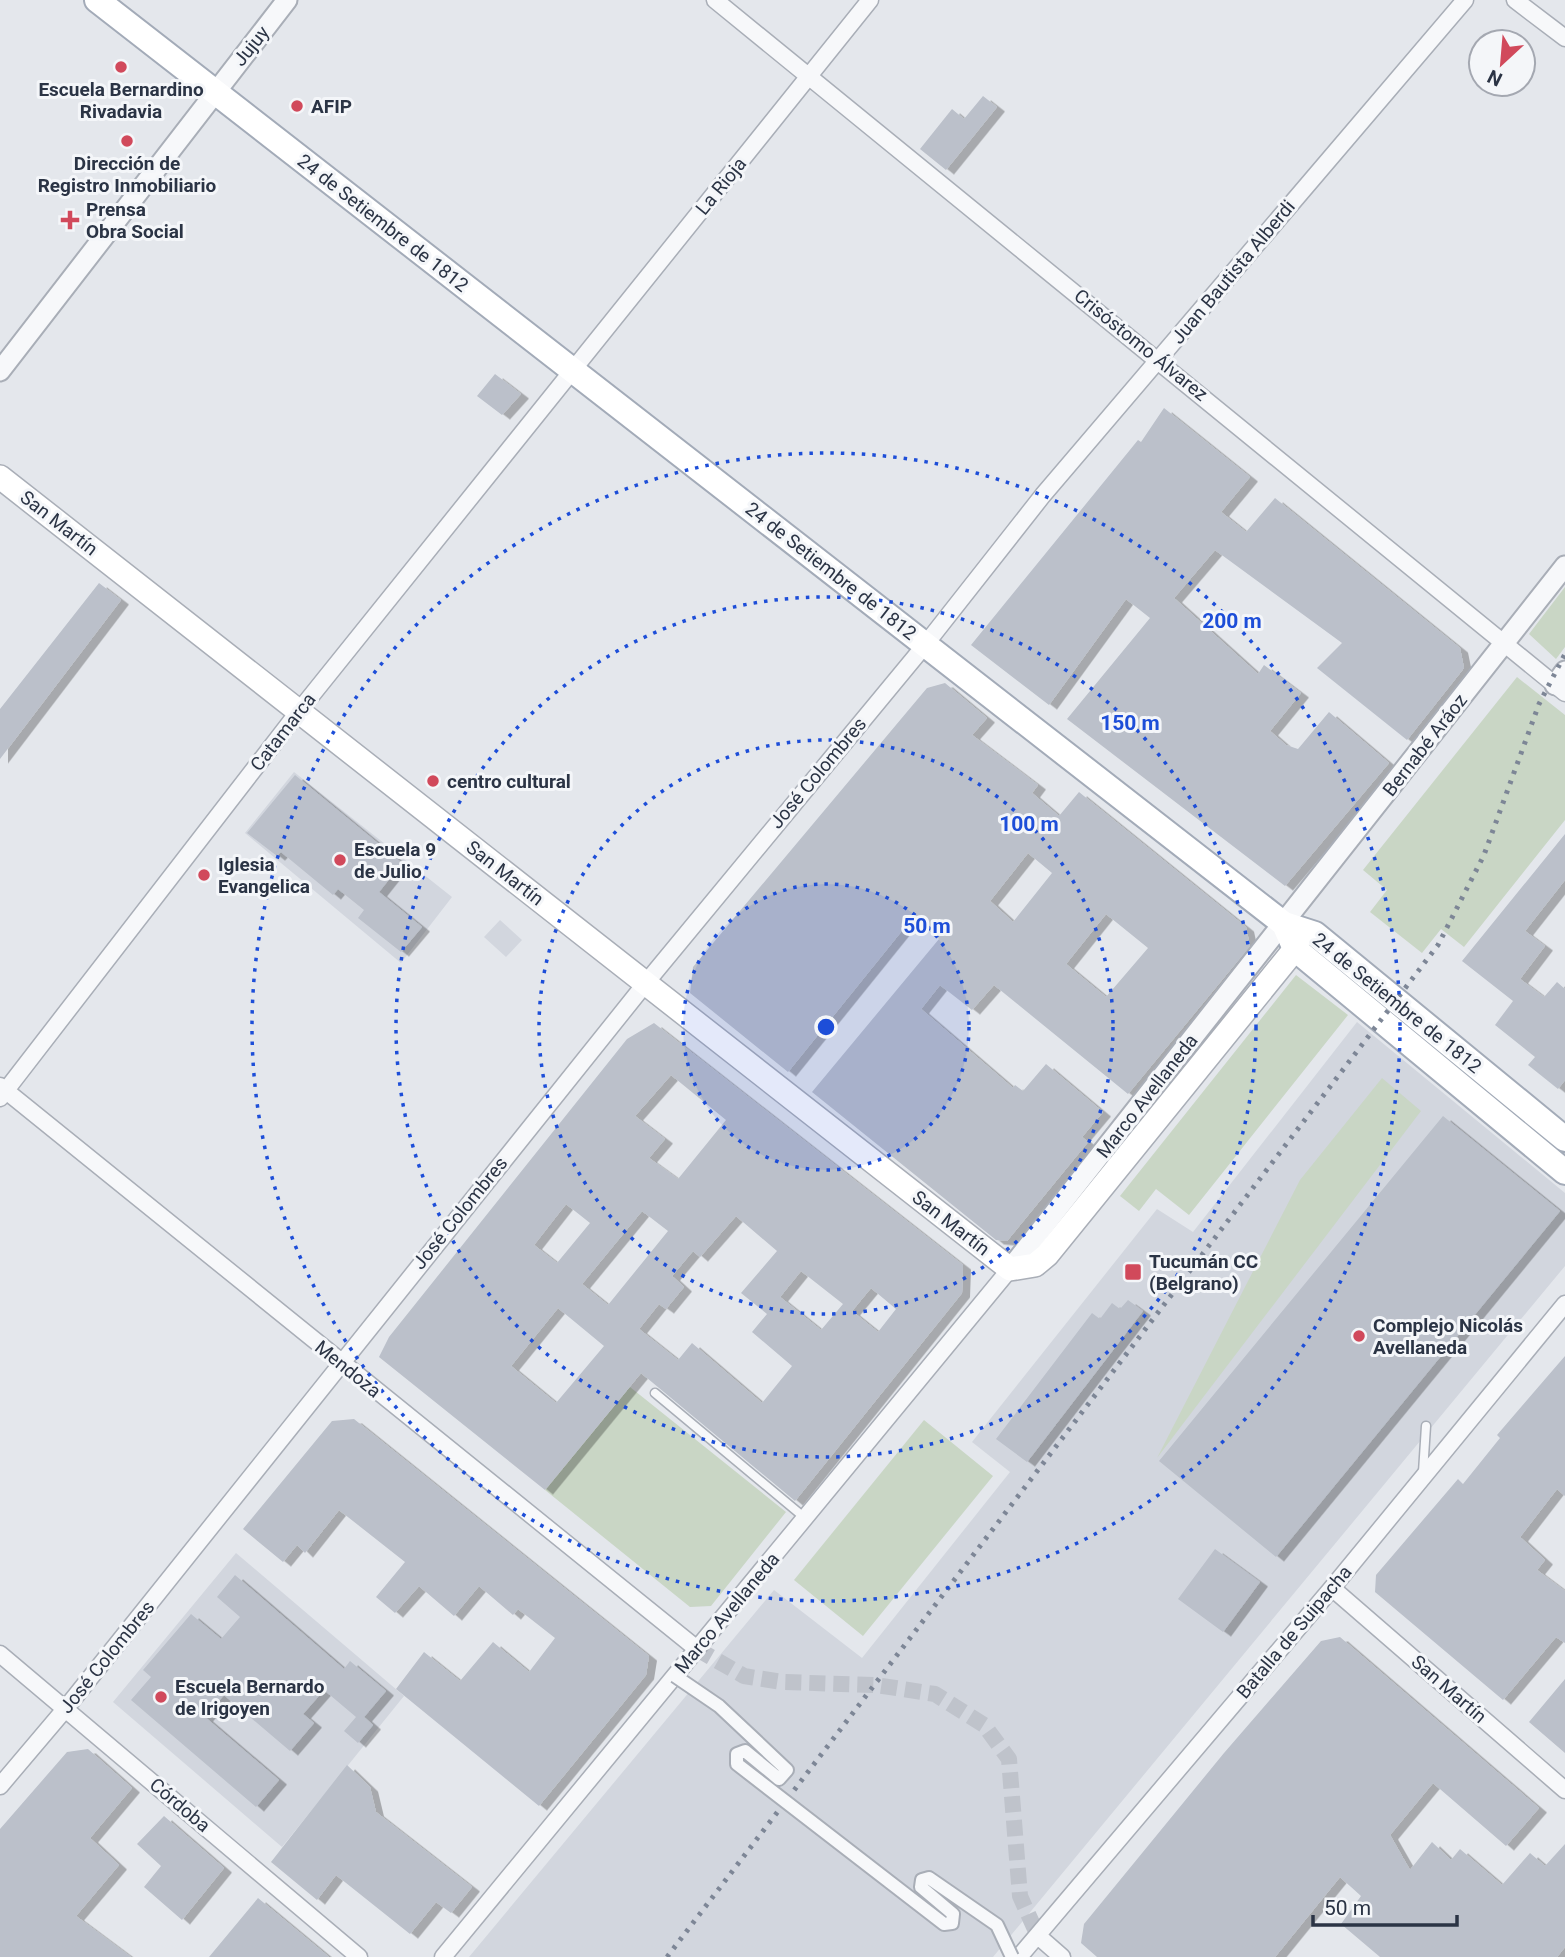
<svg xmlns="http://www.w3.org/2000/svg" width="1565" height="1957" font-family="Roboto,sans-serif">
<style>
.built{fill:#d2d6de}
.green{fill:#c9d6c5}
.building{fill:#bbc0ca;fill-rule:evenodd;filter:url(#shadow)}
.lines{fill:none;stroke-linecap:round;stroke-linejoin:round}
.minor-tunnel{stroke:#bfc3cb;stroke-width:16;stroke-dasharray:16 8;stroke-linecap:butt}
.service-casing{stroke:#a9aeb7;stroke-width:11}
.minor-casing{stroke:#a9aeb7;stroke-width:19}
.tertiary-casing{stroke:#a9aeb7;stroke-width:23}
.secondary-casing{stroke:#a9aeb7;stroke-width:26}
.primary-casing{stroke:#a3abb8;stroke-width:28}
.service{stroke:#f7f8fa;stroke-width:8}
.minor{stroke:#f7f8fa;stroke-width:16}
.tertiary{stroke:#f7f8fa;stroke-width:19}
.secondary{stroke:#fff;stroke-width:23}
.primary{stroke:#fff;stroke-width:24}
.rail{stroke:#7d8696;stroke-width:5;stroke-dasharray:3.5 7;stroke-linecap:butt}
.pedestrian-bridge-casing{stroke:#a9aeb7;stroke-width:16;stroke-linecap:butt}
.pedestrian-bridge{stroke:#f7f8fa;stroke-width:12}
.ring{fill:none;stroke:#1d4ed8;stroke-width:3.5;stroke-dasharray:3.5 7}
.poi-dot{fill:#d1495b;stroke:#f4f6f9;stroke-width:2.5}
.labels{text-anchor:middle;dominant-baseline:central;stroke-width:6;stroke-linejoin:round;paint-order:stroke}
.street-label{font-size:19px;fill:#2b3445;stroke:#f4f6f9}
.poi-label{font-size:19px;font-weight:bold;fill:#2b3445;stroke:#f4f6f9;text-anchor:start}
.centre{fill:#1d4ed8;stroke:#f4f6f9;stroke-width:3.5}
.ring-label{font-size:21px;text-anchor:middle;font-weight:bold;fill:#1d4ed8;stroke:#f4f6f9;stroke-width:6;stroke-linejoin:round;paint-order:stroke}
</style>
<defs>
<filter id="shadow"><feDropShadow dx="8" dy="4.5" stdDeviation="0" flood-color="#0004"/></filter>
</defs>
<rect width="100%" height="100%" fill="#e4e7ec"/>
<!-- built -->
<path class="built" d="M294,772L452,897L401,963L245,833Z
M500,920L522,940L506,957L484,937Z
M1357,1022L1565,1193V1266L993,1957H469L774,1590L862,1658L1010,1472L972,1442L1157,1209L1193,1232Z
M236,1553L404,1696L282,1847L113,1702Z"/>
<!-- green -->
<path class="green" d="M1565,587V647L1556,659L1529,634Z
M1517,677L1565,715V820L1464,947L1441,929L1422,953L1370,912L1387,890L1363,870Z
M1296,975L1348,1015L1189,1215L1156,1189L1139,1211L1120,1196Z
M1382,1078L1421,1111L1157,1458L1300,1180Z
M630,1387L786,1512L711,1606L690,1607L545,1490Z
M924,1420L993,1476L863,1636L794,1580Z"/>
<!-- building -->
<path class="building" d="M983,96L997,107L946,170L920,149L952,109L964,119Z
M495,374L521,394L502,415L477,396Z
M1164,408L1250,477L1221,512L1246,532L1275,498L1460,648L1464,668L1407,740L1317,668L1342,643L1215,550L1174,598L1258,674L1264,665L1301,693L1270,731L1286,745L1298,749L1329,712L1389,763L1285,886L1067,719L1150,618L1126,599L1049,705L971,645L1138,440L1141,442Z
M99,583L121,600L0,759V709Z
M945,683L987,718L972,735L1038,785L1032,793L1059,816L1079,792L1246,927L1250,946L1128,1094L994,985L972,1010L940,985L921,1009L1013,1088L1015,1085L1023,1091L1046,1064L1103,1112L1082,1137L1088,1142L1007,1241L996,1240L812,1092L939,939L913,917L788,1072L690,993L693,967L927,688ZM1028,853L1052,873L1013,922L990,901ZM1106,914L1148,948L1106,997L1066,964Z
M295,775L402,863L379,892L422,927L401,952L358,918L364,910L338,889L333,895L281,852L277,856L247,833Z
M1565,834V880L1525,931L1545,946L1520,979L1544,997L1557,982L1565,989V1080L1558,1089L1528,1065L1535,1057L1495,1025L1513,1001L1462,961Z
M654,1023L963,1265L962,1293L795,1501L641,1373L545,1490L379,1357L389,1337L627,1039ZM671,1075L726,1120L678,1179L649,1158L665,1139L635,1116ZM566,1204L590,1223L557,1263L534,1245ZM642,1211L668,1231L608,1305L582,1284ZM736,1216L777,1251L741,1293L767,1314L752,1332L792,1366L762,1403L692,1343L678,1360L639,1329L659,1304L666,1309L684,1287L672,1276L693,1251L700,1257ZM801,1271L843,1304L821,1330L780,1297ZM871,1288L896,1309L878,1332L852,1311ZM558,1308L604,1346L556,1403L511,1366Z
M1443,1116L1560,1211L1276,1557L1159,1461Z
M1128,1300L1143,1311L1027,1462L996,1439L1092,1313L1100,1319L1112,1303L1120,1309Z
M1565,1356V1496L1557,1489L1520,1537L1545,1560L1537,1570L1565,1591V1643L1556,1637L1503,1700L1375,1592L1376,1575L1458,1479L1463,1484L1500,1438L1497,1435Z
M354,1419L649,1656L646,1675L539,1806L396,1689L424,1652L460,1681L493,1642L529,1672L555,1638L518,1609L513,1615L479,1586L454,1616L419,1586L395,1613L376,1597L405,1562L339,1510L305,1553L297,1545L283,1562L243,1529L332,1421Z
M1215,1549L1260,1582L1223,1632L1178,1599Z
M235,1575L344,1669L350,1661L386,1691L364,1717L373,1725L358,1743L344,1731L356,1717L324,1690L303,1714L314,1723L290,1751L224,1695L205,1717L279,1780L256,1807L131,1700L151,1677L143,1670L191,1614L221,1639L240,1617L217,1597Z
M1340,1637L1539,1808L1506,1846L1433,1783L1390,1835L1410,1870L1432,1842L1451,1860L1460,1849L1502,1885L1530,1853L1545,1866L1565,1844V1947L1557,1957H1380L1341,1924L1361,1896L1340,1877L1275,1957H1097L1081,1943L1084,1924L1224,1753L1321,1641Z
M1565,1679V1753L1529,1722Z
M88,1749L132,1788L90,1838L119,1865L76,1916L131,1957H0V1829L67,1752Z
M347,1765L370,1787L376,1812L472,1887L451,1913L436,1902L410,1934L336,1875L317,1900L271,1862Z
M164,1816L224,1868L182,1920L144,1887L161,1866L137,1844Z
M258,1898L305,1937L329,1957H209Z"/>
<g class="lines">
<!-- minor-tunnel -->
<path class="minor-tunnel" d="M697,1649L744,1676L782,1682L876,1685L935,1694L984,1725L1009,1759L1020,1896L1038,1936"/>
<!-- service casing -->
<g class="service-casing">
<path id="service" d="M655,1393L805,1518
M1423,1472L1426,1426"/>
</g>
<!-- minor casing -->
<g class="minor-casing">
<path id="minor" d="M715,0L1565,693
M1515,0L1565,38
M0,1086L697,1649
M0,1098L299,711L870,0
M1332,1588L1565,1790
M0,1654L359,1957
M0,1786L66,1708L645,984L925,645L1043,495L1465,0
M1038,1936L1062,1957
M443,1957L1010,1269
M1019,1957L1332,1588L1565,1304"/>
</g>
<!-- tertiary casing -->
<g class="tertiary-casing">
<path id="tertiary" d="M0,371L287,0
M1555,685L1565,671
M1010,1269L1565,566"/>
</g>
<!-- secondary casing -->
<g class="secondary-casing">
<path id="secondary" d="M0,477L1010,1269L1035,1265L1047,1255L1295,949"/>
</g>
<!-- primary casing -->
<g class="primary-casing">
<path id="primary" d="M97,0L1284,924L1315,934L1565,1139
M1284,924L1295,949L1565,1172"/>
</g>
<!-- service -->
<use href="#service" class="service"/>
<!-- minor -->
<use href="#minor" class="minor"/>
<!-- tertiary -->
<use href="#tertiary" class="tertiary"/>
<!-- secondary -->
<use href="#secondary" class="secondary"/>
<!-- primary -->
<use href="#primary" class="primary"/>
<!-- rail -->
<path class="rail" d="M667,1957L1438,945L1484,855L1539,704L1565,654"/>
<!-- pedestrian-bridge casing -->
<g class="pedestrian-bridge-casing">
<path id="pedestrian-bridge" d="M675,1676L719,1706L787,1770L779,1779L745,1751L737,1754V1764L944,1924L952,1923L953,1914L921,1887L922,1880L929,1878L997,1925L1012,1957"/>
</g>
<!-- pedestrian-bridge -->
<use href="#pedestrian-bridge" class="pedestrian-bridge"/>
</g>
<!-- distance rings -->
<circle cx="826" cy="1027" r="143" fill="#1d4ed8" fill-opacity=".12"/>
<g class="ring">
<circle cx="826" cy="1027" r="143"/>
<circle cx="826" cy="1027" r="287"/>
<circle cx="826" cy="1027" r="430"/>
<circle cx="826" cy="1027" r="574"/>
</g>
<!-- markers -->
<g class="poi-dot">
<circle cx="121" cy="67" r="7"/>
<circle cx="297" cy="106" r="7"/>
<circle cx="127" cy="141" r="7"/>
<path d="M66.5 209.5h7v7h7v7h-7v7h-7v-7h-7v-7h7z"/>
<circle cx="433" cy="781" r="7"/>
<circle cx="340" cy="860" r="7"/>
<circle cx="204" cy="875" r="7"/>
<rect x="1124" y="1263" width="18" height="18" rx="3.5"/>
<circle cx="1359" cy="1336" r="7"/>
<circle cx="161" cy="1697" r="7"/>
</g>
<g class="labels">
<!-- street labels -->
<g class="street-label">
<text transform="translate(251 46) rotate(-51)">Jujuy</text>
<text transform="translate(721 186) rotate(-51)">La Rioja</text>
<text transform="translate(383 223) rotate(38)">24 de Setiembre de 1812</text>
<text transform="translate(1233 272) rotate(-50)">Juan Bautista Alberdi</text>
<text transform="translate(1141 345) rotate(39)">Crisóstomo Álvarez</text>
<text transform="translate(59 523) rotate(38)">San Martín</text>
<text transform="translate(831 571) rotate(38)">24 de Setiembre de 1812</text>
<text transform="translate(283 732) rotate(-52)">Catamarca</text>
<text transform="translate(1425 745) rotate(-52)">Bernabé Aráoz</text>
<text transform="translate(818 773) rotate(-50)">José Colombres</text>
<text transform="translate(505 873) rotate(38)">San Martín</text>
<text transform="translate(1397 1003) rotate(39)">24 de Setiembre de 1812</text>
<text transform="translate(1147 1096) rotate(-52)">Marco Avellaneda</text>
<text transform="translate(460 1213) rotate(-51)">José Colombres</text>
<text transform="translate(951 1223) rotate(38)">San Martín</text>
<text transform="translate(348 1369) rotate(39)">Mendoza</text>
<text transform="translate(727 1613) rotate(-50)">Marco Avellaneda</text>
<text transform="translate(1294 1632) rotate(-50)">Batalla de Suipacha</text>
<text transform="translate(107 1657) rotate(-51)">José Colombres</text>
<text transform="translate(1449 1689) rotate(41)">San Martín</text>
<text transform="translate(180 1805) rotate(40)">Córdoba</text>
</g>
<!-- poi labels -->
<g class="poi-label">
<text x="121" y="89" text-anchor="middle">Escuela Bernardino<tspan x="121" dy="22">Rivadavia</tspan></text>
<text x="311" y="106">AFIP</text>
<text x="127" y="163" text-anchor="middle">Dirección de<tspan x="127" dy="22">Registro Inmobiliario</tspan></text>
<text x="86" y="209">Prensa<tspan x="86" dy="22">Obra Social</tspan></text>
<text x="447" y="781">centro cultural</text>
<text x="354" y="849">Escuela 9<tspan x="354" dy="22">de Julio</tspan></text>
<text x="218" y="864">Iglesia<tspan x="218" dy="22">Evangelica</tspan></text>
<text x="1149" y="1261">Tucumán CC<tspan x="1149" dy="22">(Belgrano)</tspan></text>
<text x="1373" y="1325">Complejo Nicolás<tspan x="1373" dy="22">Avellaneda</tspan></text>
<text x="175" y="1686">Escuela Bernardo<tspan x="175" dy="22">de Irigoyen</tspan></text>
</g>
</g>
<circle cx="826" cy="1027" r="10" class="centre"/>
<g class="ring-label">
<text x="1232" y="628">200 m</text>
<text x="1130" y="730">150 m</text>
<text x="1029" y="831">100 m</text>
<text x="927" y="933">50 m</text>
</g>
<!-- north arrow -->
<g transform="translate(1502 63) rotate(206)"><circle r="33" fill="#f4f6f9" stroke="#a4a8b1" stroke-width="2"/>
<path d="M0-5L12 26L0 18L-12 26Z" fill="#d1495b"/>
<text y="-10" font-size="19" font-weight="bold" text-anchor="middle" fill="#2b3445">N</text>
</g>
<!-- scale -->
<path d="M1313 1915v10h144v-10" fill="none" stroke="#2b3445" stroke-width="3.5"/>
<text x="1324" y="1915" font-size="21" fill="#2b3445" stroke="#f4f6f9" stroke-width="5" paint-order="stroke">50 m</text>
</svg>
